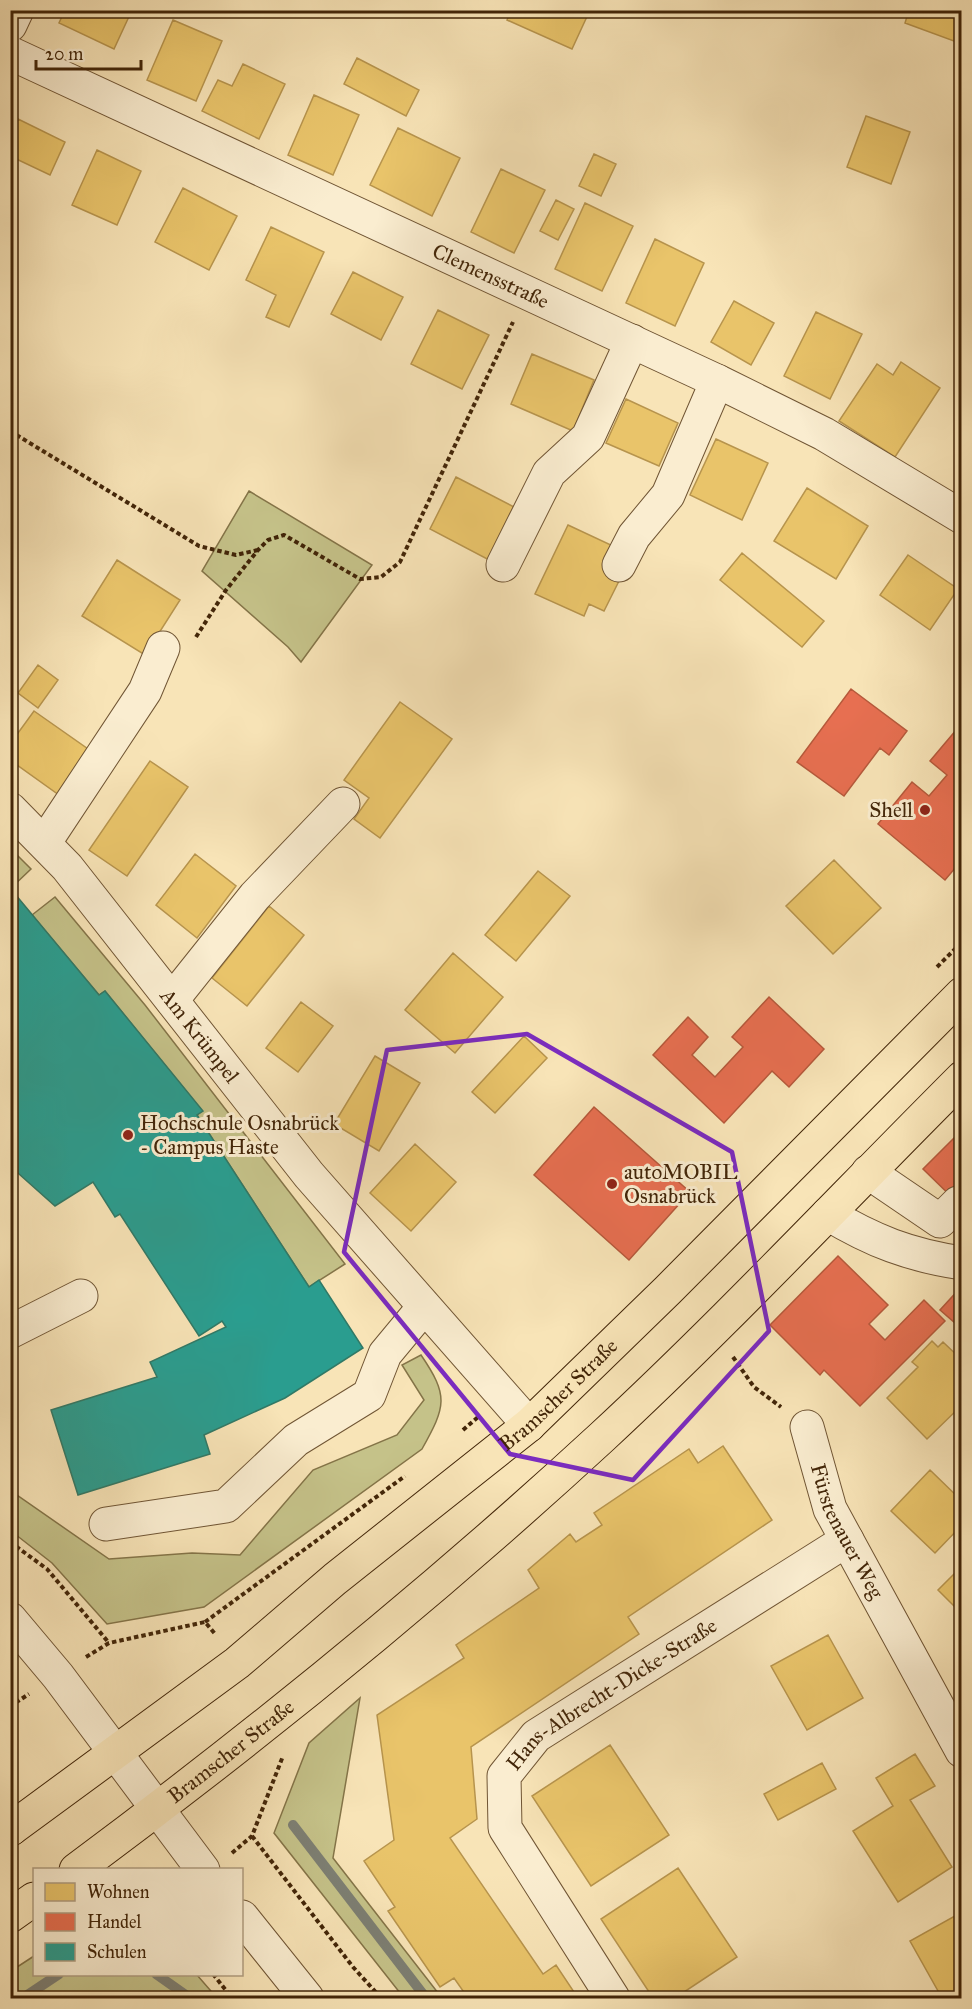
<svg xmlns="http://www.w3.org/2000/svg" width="972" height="2009" font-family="'IM FELL Great Primer',serif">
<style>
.green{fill:#c5c289;stroke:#847448;stroke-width:1.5}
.homes{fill:#e9c46a;stroke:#b7944d;stroke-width:1.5}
.shops{fill:#e76f51;stroke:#b6593b;stroke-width:1.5}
.schools{fill:#2a9d8f;stroke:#317966;stroke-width:1.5}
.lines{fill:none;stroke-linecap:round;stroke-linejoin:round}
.stream{stroke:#7d7f73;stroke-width:10}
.minor-casing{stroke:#705534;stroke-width:35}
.major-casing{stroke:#422508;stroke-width:35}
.highway-casing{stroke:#422508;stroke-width:35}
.path{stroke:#422508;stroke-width:4;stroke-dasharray:4.5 3;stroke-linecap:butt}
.minor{stroke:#faedd0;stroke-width:33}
.major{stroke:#f8e4b7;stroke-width:33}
.highway{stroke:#f8e4b7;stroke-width:33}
.marked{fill:none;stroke:#7b2cbf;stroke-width:4.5;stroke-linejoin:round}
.poi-dot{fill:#8f2418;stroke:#faedd0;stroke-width:2}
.labels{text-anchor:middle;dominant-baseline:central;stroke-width:6;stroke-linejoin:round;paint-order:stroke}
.street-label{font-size:21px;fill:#422508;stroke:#faedd0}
.poi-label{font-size:21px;fill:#422508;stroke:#faedd0;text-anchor:start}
</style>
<rect width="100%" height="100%" fill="#f8e4b7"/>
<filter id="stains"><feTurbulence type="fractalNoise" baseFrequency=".00333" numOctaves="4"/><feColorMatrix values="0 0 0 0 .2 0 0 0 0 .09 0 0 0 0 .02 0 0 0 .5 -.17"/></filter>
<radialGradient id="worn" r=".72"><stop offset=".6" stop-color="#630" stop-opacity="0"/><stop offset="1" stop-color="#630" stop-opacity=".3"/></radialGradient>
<!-- green -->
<path class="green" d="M249,491L372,565L301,662L288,647L202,571Z
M11,849L31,869L11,888Z
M55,897L145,1005L345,1264L309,1287L197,1115L202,1111L105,991L99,995L32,915Z
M421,1355C449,1396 446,1406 422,1449L204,1607L107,1624L52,1563L11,1531V1491L109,1559L192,1553L240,1555L313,1470L397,1435L424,1400L402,1365Z
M360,1698L333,1858L442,1998H404L274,1833L309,1743Z
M34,1956V1974L197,1975L217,1998H11V1971Z"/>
<!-- homes -->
<path class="homes" d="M65,10H132L114,49L59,23Z
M511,10H590L572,49L507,20Z
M909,10L962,11V44L905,23Z
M173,20L222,41L196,101L147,80Z
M357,58L419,90L406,116L344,84Z
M243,64L285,84L259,139L202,111L218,80L232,86Z
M314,95L359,115L333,175L288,155Z
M866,116L910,132L891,184L847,167Z
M18,119L65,142L50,175L10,156V135Z
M398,128L460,158L432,216L370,185Z
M97,150L141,171L117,225L72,205Z
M594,154L616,164L601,196L579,186Z
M501,169L545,190L514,253L471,232Z
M183,188L237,216L209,270L155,242Z
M556,200L574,209L558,240L540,231Z
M585,203L633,226L602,291L555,269Z
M271,227L324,252L289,327L266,317L276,295L246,280Z
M655,239L704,263L675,326L626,303Z
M353,272L403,297L381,340L331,314Z
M734,301L774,323L751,365L711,342Z
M438,310L489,335L462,389L411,364Z
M816,312L862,334L830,399L784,376Z
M532,354L594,380L573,431L511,404Z
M901,362L940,388L895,457L839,421L877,364L893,375Z
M626,399L678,423L659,466L606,443Z
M716,439L768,463L742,520L690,495Z
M456,477L518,509L491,561L430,529Z
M807,488L868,526L836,579L774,541Z
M568,525L613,546L622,575L604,611L589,604L584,616L535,594Z
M742,553L824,621L802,647L720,580Z
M908,555L958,589L930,630L880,595Z
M117,560L180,600L145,655L82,616Z
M38,665L58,680L38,708L18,693Z
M400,702L452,739L380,838L354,819L369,798L344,780Z
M34,711L98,756L66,800L10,760V744Z
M150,761L188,787L127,876L89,850Z
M195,854L236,886L197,938L156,905Z
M834,860L881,908L833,954L786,906Z
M538,871L570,896L516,961L485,935Z
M269,906L304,935L247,1006L212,978Z
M453,953L503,997L455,1053L405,1010Z
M301,1002L333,1026L298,1072L266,1048Z
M524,1036L547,1058L495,1113L472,1092Z
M375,1056L420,1083L379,1151L334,1124Z
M415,1144L456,1182L411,1231L370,1193Z
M932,1341L938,1347L943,1342L962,1360V1405L927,1439L887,1398L918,1367L912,1362Z
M723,1446L772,1520L628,1617L639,1634L471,1747L477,1819L450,1838L543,1974L556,1965L578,1998H468L454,1978L440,1987L388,1911L395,1907L364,1861L394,1840L377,1715L464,1658L456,1645L539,1588L528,1570L570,1534L576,1542L602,1525L594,1513L689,1449L698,1463Z
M930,1470L962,1501V1525L935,1553L891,1511Z
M962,1566V1614L938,1590Z
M828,1635L863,1698L807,1730L771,1666Z
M610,1745L669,1835L591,1886L532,1796Z
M915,1754L935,1786L910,1800L952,1867L898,1902L853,1831L893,1806L876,1778Z
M822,1763L836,1789L778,1820L764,1794Z
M678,1868L737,1957L675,1998H653L601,1919Z
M962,1912V1998H942L910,1941Z"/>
<!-- shops -->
<path class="shops" d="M851,689L907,731L889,755L880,748L844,796L797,762Z
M962,723V860L945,880L878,824L912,782L929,796L947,775L930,761Z
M769,997L824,1049L789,1087L772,1071L724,1123L653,1055L688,1017L708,1037L692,1055L715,1077L743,1047L732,1037Z
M594,1107L690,1192L629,1260L534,1175Z
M962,1130V1207L923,1169Z
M838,1256L888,1305L869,1324L885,1340L924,1300L945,1321L860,1406L824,1370L820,1375L770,1325Z
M962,1286V1329L940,1310Z"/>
<!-- schools -->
<path class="schools" d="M10,888L99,995L105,991L203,1111L197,1115L309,1287L319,1280L363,1348L285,1398L204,1435L210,1454L78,1495L51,1410L157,1377L150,1362L226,1327L222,1321L199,1336L120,1214L115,1217L93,1182L55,1206L10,1166Z"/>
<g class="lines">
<!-- stream -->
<path class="stream" d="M293,1825L426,1998
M156,1974L190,1998
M23,1998L59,1974"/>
<!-- minor casing -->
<g class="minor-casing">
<g id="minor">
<path d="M10,25L17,10"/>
<path id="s1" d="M10,53L717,381L824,434L962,517"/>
<path d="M503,565L549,473L588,437L632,341"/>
<path d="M619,565L634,536L668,495L717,381"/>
<path id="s2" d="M10,809L67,867L309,1175L529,1425"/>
<path d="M45,842L145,691L163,648"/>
<path d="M172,1000L255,896L343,804"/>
<path d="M868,1172L940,1221L958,1203"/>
<path d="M828,1214C873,1241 909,1255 962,1263"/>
<path d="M10,1332L81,1296"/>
<path id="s3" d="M807,1427L830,1509L962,1751"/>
<path d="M106,1524L226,1506L296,1440L369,1395L385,1354L424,1307"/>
<path d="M10,1619L58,1676L203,1870"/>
<path d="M242,1917L307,1998"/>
<path id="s4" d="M613,1998L505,1828L504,1776L536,1736L847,1540"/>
</g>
</g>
<!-- major casing -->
<g class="major-casing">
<g id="major">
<path id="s5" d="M11,1829L237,1663L335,1579L529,1425L668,1290L962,994"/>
<path id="s6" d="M76,1870C259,1734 435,1591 602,1437C726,1322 842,1198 962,1078"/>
</g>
</g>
<!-- highway casing -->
<g class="highway-casing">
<path id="highway" d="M10,1829H11
M10,1916L34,1899"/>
</g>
<!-- path -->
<path class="path" d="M10,431L199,546L236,555L258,550
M196,637L226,590L258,550L268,540L284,535L360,579L381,577L400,562L513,322
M937,967L962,942
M733,1357L754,1387L781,1407
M463,1430L478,1417
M10,1542L47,1569L109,1643
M205,1622L405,1476
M86,1657L109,1643L205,1622L216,1635
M10,1697L15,1703
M10,1724L15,1703L29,1694
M252,1836L353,1967L381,1998
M232,1853L252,1836L283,1756
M213,1974L232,1998"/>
<!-- minor -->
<use href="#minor" class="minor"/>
<!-- major -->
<use href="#major" class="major"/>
<!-- highway -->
<use href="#highway" class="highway"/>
</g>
<!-- marked area -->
<path class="marked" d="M527,1034L732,1152L769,1331L633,1480L510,1454L344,1252L387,1050Z"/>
<!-- markers -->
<g class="poi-dot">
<circle cx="925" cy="810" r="6"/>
<circle cx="128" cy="1135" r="6"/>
<circle cx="612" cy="1184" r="6"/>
</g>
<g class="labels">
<!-- street labels -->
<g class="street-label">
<text stroke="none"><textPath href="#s1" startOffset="530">Clemensstraße</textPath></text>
<text stroke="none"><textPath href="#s2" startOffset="296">Am Krümpel</textPath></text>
<text stroke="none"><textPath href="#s5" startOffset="699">Bramscher Straße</textPath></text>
<text stroke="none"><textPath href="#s3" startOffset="112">Fürstenauer Weg</textPath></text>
<text stroke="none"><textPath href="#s4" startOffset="390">Hans-Albrecht-Dicke-Straße</textPath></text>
<text stroke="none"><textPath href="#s6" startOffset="195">Bramscher Straße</textPath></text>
</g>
<!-- poi labels -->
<g class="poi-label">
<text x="913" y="810" text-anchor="end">Shell</text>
<text x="140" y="1123">Hochschule Osnabrück<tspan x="140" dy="24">- Campus Haste</tspan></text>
<text x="624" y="1172">autoMOBIL<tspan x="624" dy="24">Osnabrück</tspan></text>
</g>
</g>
<!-- margin -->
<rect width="972" height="2009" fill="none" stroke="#f8e4b7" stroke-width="36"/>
<rect x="12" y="12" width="948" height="1985" fill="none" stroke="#422508" stroke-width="3"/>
<rect x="18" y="18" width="936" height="1973" fill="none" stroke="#422508" stroke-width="1.5"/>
<!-- legend -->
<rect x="33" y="1868" width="210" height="108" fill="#faedd0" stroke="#b09d80" stroke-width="1.5"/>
<rect x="45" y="1883" width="30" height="18" fill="#e9c46a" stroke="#b09d80" stroke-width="1.5"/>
<text x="87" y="1898" font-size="18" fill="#422508">Wohnen</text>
<rect x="45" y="1913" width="30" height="18" fill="#e76f51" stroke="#b09d80" stroke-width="1.5"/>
<text x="87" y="1928" font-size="18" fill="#422508">Handel</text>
<rect x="45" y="1943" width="30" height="18" fill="#2a9d8f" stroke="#b09d80" stroke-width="1.5"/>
<text x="87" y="1958" font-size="18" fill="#422508">Schulen</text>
<!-- scale -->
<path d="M36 60v9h105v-9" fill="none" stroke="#422508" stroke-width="3"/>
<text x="45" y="60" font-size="18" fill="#422508" stroke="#faedd0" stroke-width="4.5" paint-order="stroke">20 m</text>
<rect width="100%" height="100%" filter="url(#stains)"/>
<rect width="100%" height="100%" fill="url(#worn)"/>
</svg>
